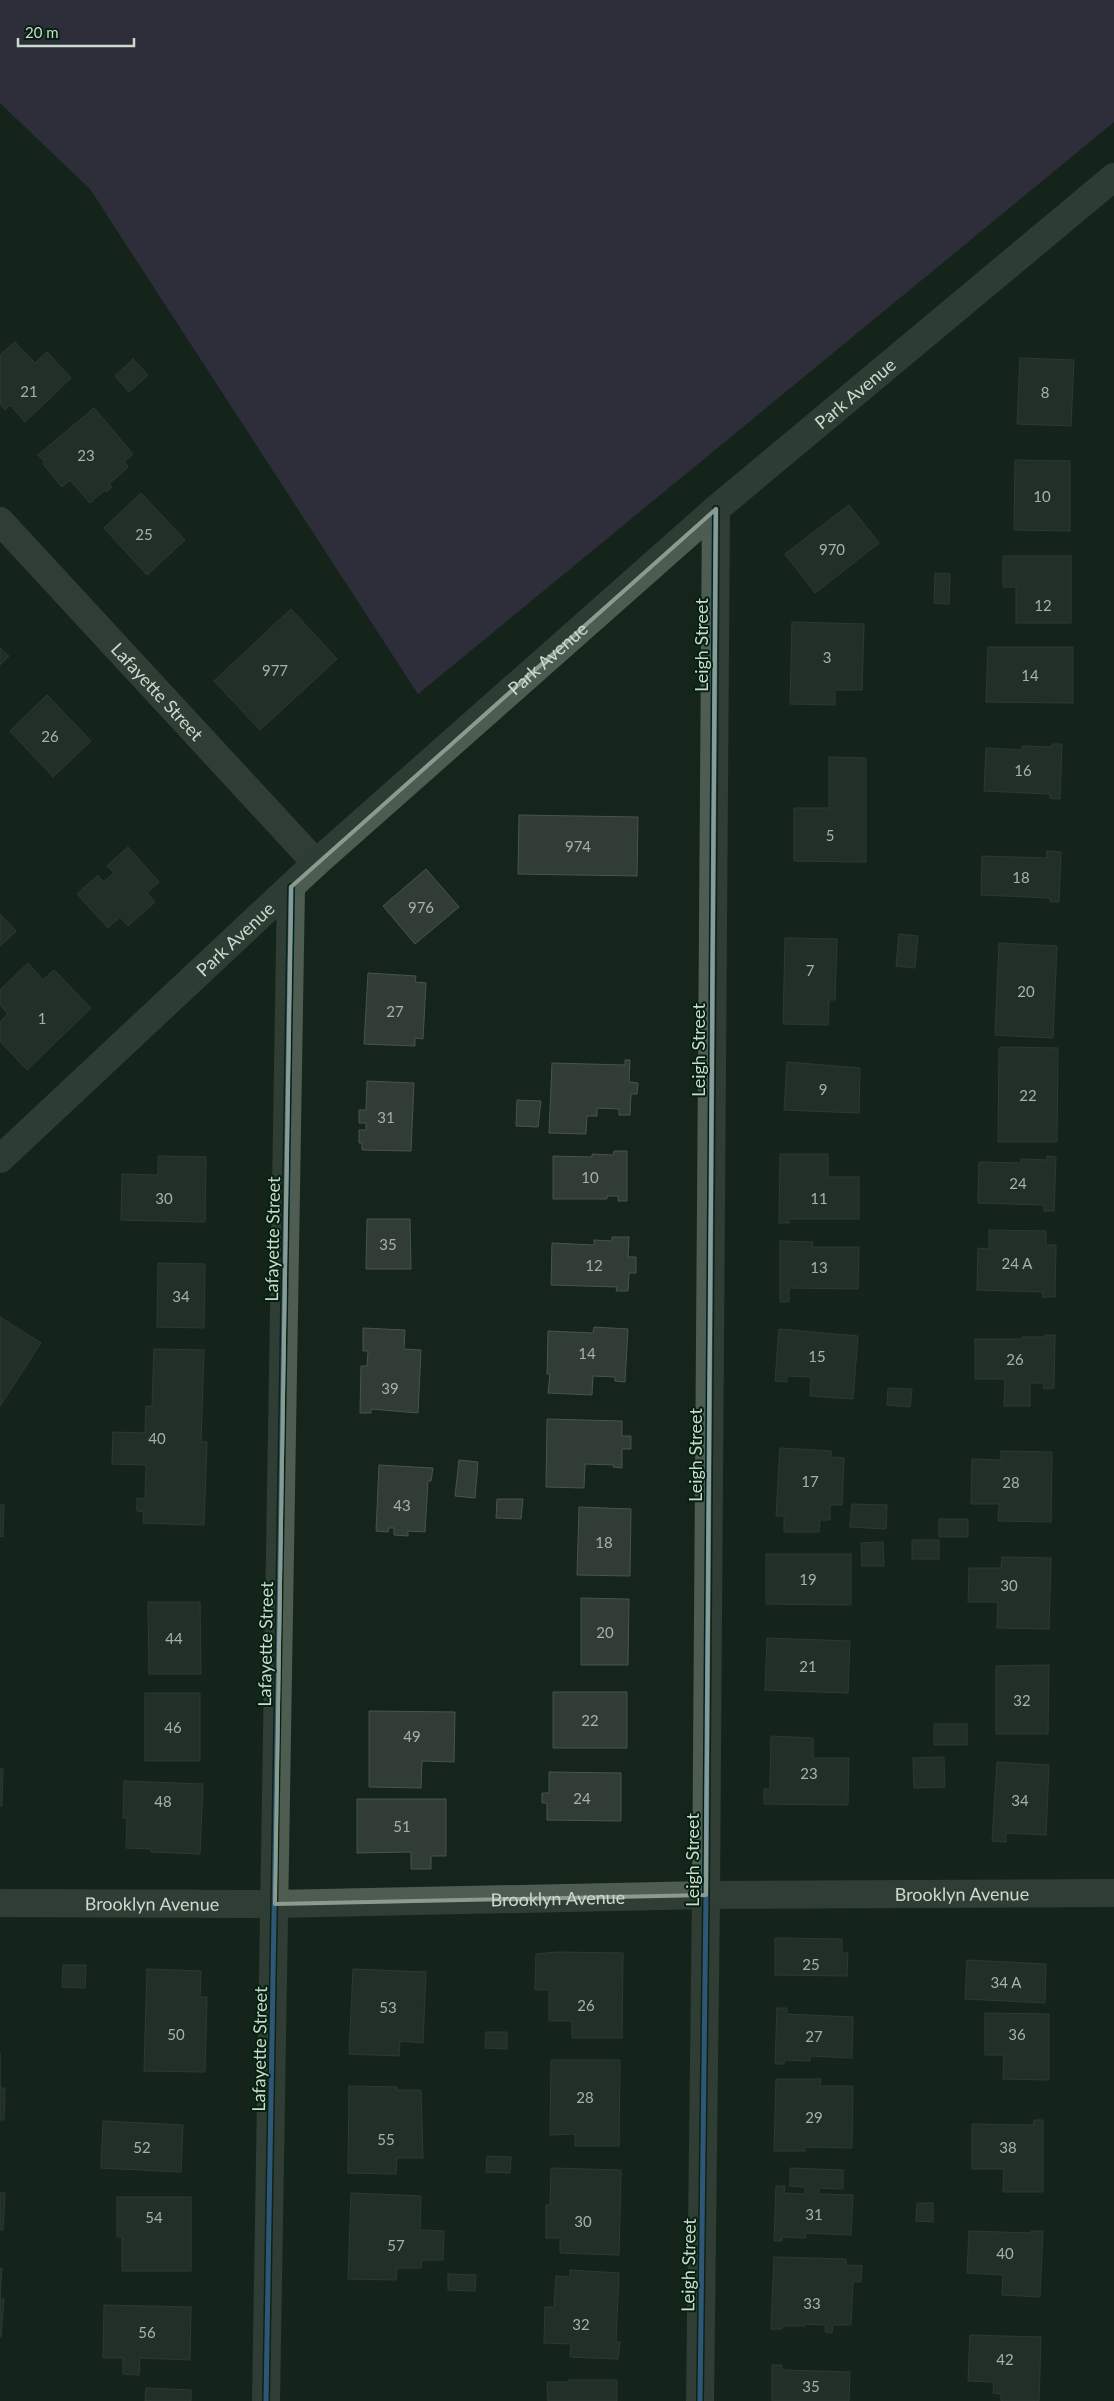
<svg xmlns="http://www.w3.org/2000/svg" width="1114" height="2401" font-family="Lato,sans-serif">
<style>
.forest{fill:#4b3a5e}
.building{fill:#313c35;stroke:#47534b}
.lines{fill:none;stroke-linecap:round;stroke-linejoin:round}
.minor{stroke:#4e5c52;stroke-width:28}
.major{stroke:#4b5c51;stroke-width:28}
.cycleway-casing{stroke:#062110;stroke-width:8}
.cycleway{stroke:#4d94e3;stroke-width:5}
.marked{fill:none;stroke:#8c9b8f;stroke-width:4;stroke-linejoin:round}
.labels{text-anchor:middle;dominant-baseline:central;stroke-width:4;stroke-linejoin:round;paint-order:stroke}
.number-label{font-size:15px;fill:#a4b2a8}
.street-label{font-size:18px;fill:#cbdace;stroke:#062110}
</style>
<rect width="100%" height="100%" fill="#16251b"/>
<!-- forest -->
<path class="forest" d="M0,0H1114V122L418,694L90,189L0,103Z"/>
<!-- building -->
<path class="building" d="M15,342L35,363L47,352L71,378L25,422L10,405L5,410L0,404V355Z
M1020,358L1074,360L1071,426L1017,424Z
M133,359L148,375L129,392L115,376Z
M94,408L133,454L124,462L128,467L109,484L112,487L106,492L105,490L90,503L70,480L62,487L43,464L45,462L38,455Z
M1015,460L1070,461V531L1014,530Z
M141,493L185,540L147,575L104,528Z
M849,505L879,543L815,593L785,554Z
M1003,556H1071V623H1016V587H1003Z
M935,573L950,574L949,604L934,603Z
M291,609L337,659L260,730L214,681Z
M792,622L864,624L862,690H835V705L790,704Z
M988,647H1073V703L986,702Z
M0,648L9,656L0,665Z
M47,695L91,741L53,777L10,731Z
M1052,744H1062L1060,799L1050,798V794L984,791L986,748L1022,750V746L1052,747Z
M829,757L866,758V862L794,861V808H829Z
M519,815L638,817L637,876L518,874Z
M128,847L159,882L147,893L155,902L128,926L120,917L108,928L77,894L98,875L103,882L114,873L107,866Z
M1047,851L1061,852L1059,902H1050V898L981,895L982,856L1047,858Z
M426,869L459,907L415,944L383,906Z
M0,914L16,931L0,946Z
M899,934L918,936L915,968L896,966Z
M785,938L837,939L835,1000H829L828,1025L783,1024Z
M999,943L1057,946L1053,1038L995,1035Z
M28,963L43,980L54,970L91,1008L27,1070L0,1041V1022L8,1014L0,1005V990Z
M368,973L416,976L415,982L426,983L423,1039L415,1038V1046L364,1044Z
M1005,1047L1058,1048L1057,1142H998L999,1048Z
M625,1060H630L629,1082L638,1083L637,1094H631L630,1115H619V1109L597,1108V1116H587L586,1134L549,1133L552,1063L625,1065Z
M787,1062L860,1068L859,1113L784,1110Z
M367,1081L414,1083L411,1151L362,1150V1143H359V1130H366V1123H359V1110H366Z
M517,1100L541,1101L538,1127L516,1126Z
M614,1151H627V1201H618V1196H607V1199H553V1156L592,1157V1154L613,1155Z
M780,1154H828V1177H859V1219H789V1223H779Z
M158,1156L206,1157L205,1222L121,1220L122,1174L158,1175Z
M1047,1156L1056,1157L1054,1211H1044V1205L978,1203L979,1162L1021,1163V1159L1047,1160Z
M367,1219H410L411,1269H366Z
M989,1230L1046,1231V1245H1056L1055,1297H1042L1043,1292L977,1290L978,1248L989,1249Z
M612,1237H629L628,1257H636V1273H629L628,1291H616L617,1287L551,1285L552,1243L594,1245V1240L612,1241Z
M780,1241L813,1242L812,1247H859L858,1289L789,1288V1302H780Z
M158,1263L205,1264L204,1328L157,1327Z
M0,1317L41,1343L0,1406Z
M594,1327L628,1329L625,1382L615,1381V1377L593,1376L592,1395L548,1393L550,1374H547L548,1331L593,1333Z
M363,1328L405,1330L404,1349L421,1350L418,1413L371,1409V1413H360L361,1366H367L368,1351H363Z
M779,1329L858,1336L853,1399L810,1396L811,1377L787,1376V1382L775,1381Z
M1045,1335H1055L1054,1388L1044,1389L1043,1383H1030V1406H1004L1005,1379H975V1339H1022V1337H1045Z
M154,1349L204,1350L201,1442H207L204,1525L143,1523L144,1512L137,1511V1498L145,1499L146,1465L112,1464L113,1432L145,1433L146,1406H152Z
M888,1388L912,1389L910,1407L887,1405Z
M547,1419L622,1421V1436H631V1449H622V1468L613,1467L614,1465L585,1464L584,1488L546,1487Z
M780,1448L831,1451V1457L844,1458L842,1505H830V1520H820L819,1532H784V1516H776Z
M1001,1451L1052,1452L1051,1522L998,1521L999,1504H971L972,1459L1001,1460Z
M459,1460L478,1462L475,1498L455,1496Z
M379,1465L433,1468L431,1481H428L425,1532L408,1531V1536L394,1535V1528H389L388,1532L376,1531Z
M497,1499H523L521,1519L496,1518Z
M852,1504L887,1505L886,1529L850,1527Z
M0,1505H4L3,1537L0,1536Z
M579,1507L631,1509L630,1576L577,1575Z
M939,1519H968V1537H939Z
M912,1540H939V1559H912Z
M883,1542L884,1566H862L861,1543Z
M766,1554H851V1605L766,1604Z
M1002,1557L1051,1558L1049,1629L997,1628L998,1602H968L969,1568H1001Z
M581,1598L629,1599L628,1665H581Z
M148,1602H200L201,1674H149Z
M767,1638L850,1641L848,1693L765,1690Z
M1049,1665L1048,1734H996V1666Z
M553,1692H627V1748H553Z
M145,1693H200V1761H145Z
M369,1711L455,1712L454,1762L422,1761L421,1788L369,1787Z
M934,1724H967V1745H934Z
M771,1736L813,1738V1758H849L848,1805L764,1804V1789H770Z
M944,1757L945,1787L914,1788L913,1758Z
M997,1762L1049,1765L1046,1835L1006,1833V1842L992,1841Z
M0,1769H3L2,1806H0Z
M549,1772L621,1773V1821L547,1820V1803H542V1793H549Z
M124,1781L203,1784L200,1854L151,1852V1849L126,1848L127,1819L123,1818Z
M357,1799H446V1856H431V1869H411V1852L357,1853Z
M775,1938L842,1939V1953H848L847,1976L775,1975Z
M557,1952L623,1953L622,2038H572V2021H549V1990H535L536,1954Z
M967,1960L1046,1964L1045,2003L965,1999Z
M63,1965H86L85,1988L62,1987Z
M147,1969L201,1971L200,1997H207L205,2072L144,2071Z
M353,1969L426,1972L423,2043L400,2041L399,2056L349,2054Z
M777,2008H787V2014L853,2017L852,2058L810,2056V2061L784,2060V2064H775Z
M985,2013L1049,2014V2080L1003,2079L1004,2055H985Z
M486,2032H507V2049L485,2048Z
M0,2053V2088H5L4,2120H0Z
M551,2060H620L619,2146H575V2134L550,2135Z
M776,2079H821L820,2086H853L852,2148L805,2147V2151H774Z
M349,2086L397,2087V2090H421L423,2158H397L396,2174L348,2173Z
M1034,2120H1043V2192H1003L1004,2169H972V2124L1033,2125Z
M103,2121L183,2125L181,2172L101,2168Z
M487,2156L511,2157L510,2173L486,2172Z
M551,2168L621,2170L619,2255L560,2253V2238H546V2205H550Z
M790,2168L843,2170V2189L819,2188V2194L853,2195L851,2235L806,2233L805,2238L782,2237V2241H774L776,2186H785L784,2193L805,2194V2187L790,2186Z
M0,2193H5L3,2230H0Z
M351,2193L421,2196L420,2230L444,2231L443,2260H422L421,2268H397L396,2280L348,2279Z
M117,2197H191V2271H122V2237H117Z
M917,2203H933V2222L916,2221Z
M969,2231L1031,2233V2231H1043L1040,2297L1002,2295L1003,2275L967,2273Z
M774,2257L846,2259V2265L862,2266L861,2282H853L851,2325H833L832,2333L825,2332L826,2325L805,2324V2326H782V2329H771Z
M0,2268H2L0,2299H4L1,2337H0Z
M570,2270L619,2273L616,2342H620L618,2359L570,2357L571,2344L544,2343L545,2307H554L556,2276L570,2277Z
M448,2274L476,2275L475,2291L448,2290Z
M104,2305L191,2307L190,2360L140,2358L139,2375L123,2374V2358H103Z
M970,2335L1041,2337L1039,2401H1001V2394L993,2393L994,2382L968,2381Z
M772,2365H782V2370L850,2372L849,2401H772Z
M569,2380H617V2401H548L547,2382H569Z
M146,2388L191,2390V2401H145Z"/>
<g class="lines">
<!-- minor -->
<g class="minor">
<path id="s1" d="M0,521L316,863"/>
<path id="s2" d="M0,1903L275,1904L706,1895L1114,1893"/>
<path d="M266,2401L291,887"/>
<path d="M700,2401L706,1895L716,509"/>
</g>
<!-- major -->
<path class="major" id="s3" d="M0,1159L316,863L716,509L1114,177"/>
<!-- cycleway casing -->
<g class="cycleway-casing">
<path id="cycleway" d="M266,2401L291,887
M700,2401L706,1895L716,509"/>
</g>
<!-- cycleway -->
<use href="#cycleway" class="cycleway"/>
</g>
<!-- marked area -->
<path d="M0 0H1114V2401H0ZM716,509L706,1895L275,1904L291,887Z" fill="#16251b" fill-opacity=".55" fill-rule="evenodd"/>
<path class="marked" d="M716,509L706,1895L275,1904L291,887Z"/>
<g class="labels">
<!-- number labels -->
<g class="number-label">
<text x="29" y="391">21</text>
<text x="1045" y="392">8</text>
<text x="86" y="455">23</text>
<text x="1042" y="496">10</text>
<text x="144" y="534">25</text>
<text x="832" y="549">970</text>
<text x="1043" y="605">12</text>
<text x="827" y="657">3</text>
<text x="275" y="670">977</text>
<text x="1030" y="675">14</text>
<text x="50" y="736">26</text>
<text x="1023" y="770">16</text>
<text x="830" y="835">5</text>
<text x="578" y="846">974</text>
<text x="1021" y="877">18</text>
<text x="421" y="907">976</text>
<text x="810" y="970">7</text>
<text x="1026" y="991">20</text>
<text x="395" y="1011">27</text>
<text x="42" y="1018">1</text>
<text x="823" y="1089">9</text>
<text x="1028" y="1095">22</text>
<text x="386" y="1117">31</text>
<text x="590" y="1177">10</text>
<text x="1018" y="1183">24</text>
<text x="164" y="1198">30</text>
<text x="819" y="1198">11</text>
<text x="388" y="1244">35</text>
<text x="1017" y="1263">24 A</text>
<text x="594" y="1265">12</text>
<text x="819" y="1267">13</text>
<text x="181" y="1296">34</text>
<text x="587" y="1353">14</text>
<text x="817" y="1356">15</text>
<text x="1015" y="1359">26</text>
<text x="390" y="1388">39</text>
<text x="157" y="1438">40</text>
<text x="810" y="1481">17</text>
<text x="1011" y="1482">28</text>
<text x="402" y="1505">43</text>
<text x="604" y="1542">18</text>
<text x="808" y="1579">19</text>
<text x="1009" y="1585">30</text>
<text x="605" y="1632">20</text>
<text x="174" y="1638">44</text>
<text x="808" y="1666">21</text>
<text x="1022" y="1700">32</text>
<text x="590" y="1720">22</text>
<text x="173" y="1727">46</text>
<text x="412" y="1736">49</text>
<text x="809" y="1773">23</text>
<text x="582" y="1798">24</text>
<text x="1020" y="1800">34</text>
<text x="163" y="1801">48</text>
<text x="402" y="1826">51</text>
<text x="811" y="1964">25</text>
<text x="1006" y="1982">34 A</text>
<text x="586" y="2005">26</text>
<text x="388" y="2007">53</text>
<text x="176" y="2034">50</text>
<text x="1017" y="2034">36</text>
<text x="814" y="2036">27</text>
<text x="585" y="2097">28</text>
<text x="814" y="2117">29</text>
<text x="386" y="2139">55</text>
<text x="142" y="2147">52</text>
<text x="1008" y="2147">38</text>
<text x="814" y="2214">31</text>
<text x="154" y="2217">54</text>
<text x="583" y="2221">30</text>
<text x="396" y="2245">57</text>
<text x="1005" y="2253">40</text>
<text x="812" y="2303">33</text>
<text x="581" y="2324">32</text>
<text x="147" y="2332">56</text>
<text x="1005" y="2359">42</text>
<text x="811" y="2386">35</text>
</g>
<!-- street labels -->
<g class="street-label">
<text stroke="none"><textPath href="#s3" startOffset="1148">Park Avenue</textPath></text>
<text transform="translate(701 645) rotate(-90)">Leigh Street</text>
<text stroke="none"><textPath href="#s3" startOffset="742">Park Avenue</textPath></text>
<text stroke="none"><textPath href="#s1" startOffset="232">Lafayette Street</textPath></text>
<text stroke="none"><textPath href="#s3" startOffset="322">Park Avenue</textPath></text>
<text transform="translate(698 1050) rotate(-90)">Leigh Street</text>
<text transform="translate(272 1239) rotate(-89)">Lafayette Street</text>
<text transform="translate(695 1455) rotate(-90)">Leigh Street</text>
<text transform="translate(265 1644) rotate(-89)">Lafayette Street</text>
<text transform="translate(692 1860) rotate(-90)">Leigh Street</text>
<text stroke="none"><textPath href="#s2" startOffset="962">Brooklyn Avenue</textPath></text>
<text stroke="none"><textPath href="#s2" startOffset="558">Brooklyn Avenue</textPath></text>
<text stroke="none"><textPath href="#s2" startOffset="152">Brooklyn Avenue</textPath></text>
<text transform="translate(259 2049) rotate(-89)">Lafayette Street</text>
<text transform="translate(688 2265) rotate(-89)">Leigh Street</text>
</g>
</g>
<!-- scale -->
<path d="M18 38v8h116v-8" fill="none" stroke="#cbdace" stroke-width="2.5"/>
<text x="25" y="38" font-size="15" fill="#cbdace" stroke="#062110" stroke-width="4" paint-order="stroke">20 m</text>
</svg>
